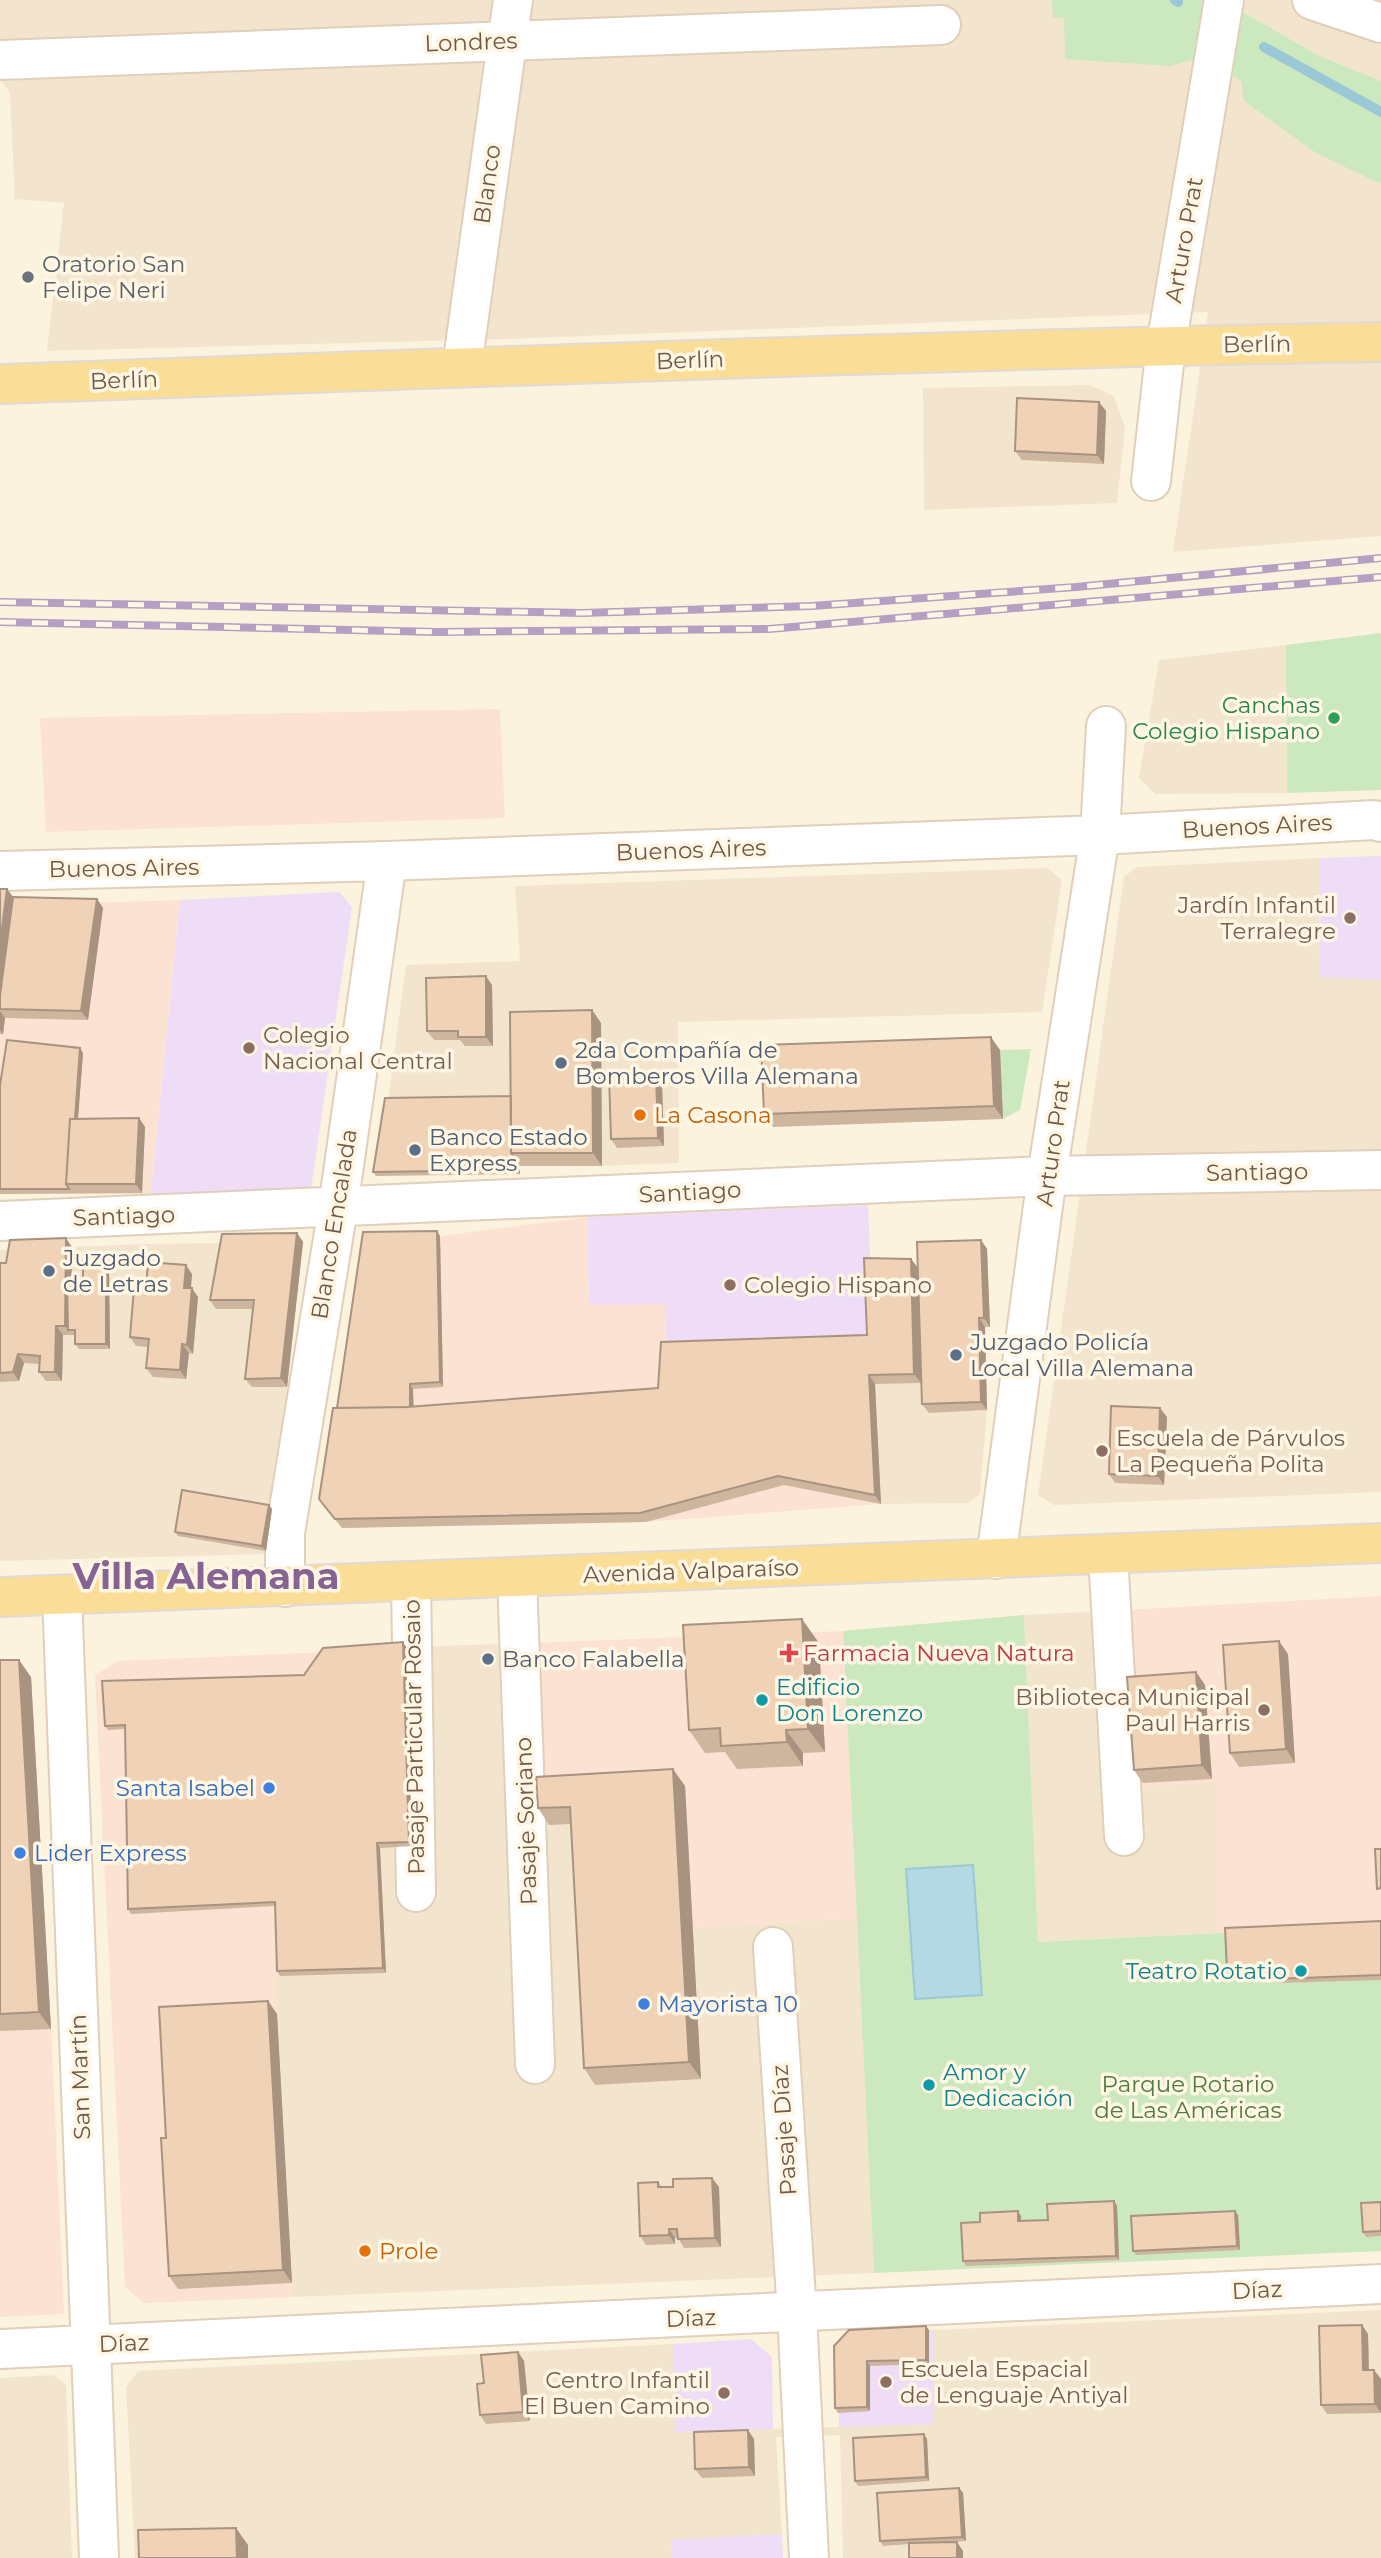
<svg xmlns="http://www.w3.org/2000/svg" width="1381" height="2558" font-family="Montserrat,sans-serif">
<style>
.residential{fill:#f3e5cd}
.commercial{fill:#fce2d2}
.education{fill:#efdcf7}
.green{fill:#cce8be}
.water{fill:#b4d9e4;stroke:#9bc8d6;stroke-width:2}
.lines{fill:none;stroke-linecap:round;stroke-linejoin:round}
.stream{stroke:#9bc8d6;stroke-width:10}
.minor-casing{stroke:#dfcfbb;stroke-width:42}
.major-casing{stroke:#e0dad7;stroke-width:42}
.minor{stroke:#fff;stroke-width:38}
.major{stroke:#fadd97;stroke-width:38}
.rail-casing{stroke:#b59fc3;stroke-width:8}
.rail{stroke:#fff6e4;stroke-width:5;stroke-dasharray:16;stroke-linecap:butt}
.wall{fill:#ceb59d}
.shaded-wall{fill:#a89380}
.building{fill:#f0d2b7;stroke:#a89380;stroke-width:2}
.worship-dot{fill:#6b7280;stroke:#fff6e4;stroke-width:2.5}
.leisure-dot{fill:#2e9e5b;stroke:#fff6e4;stroke-width:2.5}
.education-dot{fill:#8d6e63;stroke:#fff6e4;stroke-width:2.5}
.service-dot{fill:#5c6f8a;stroke:#fff6e4;stroke-width:2.5}
.food-dot{fill:#e8710a;stroke:#fff6e4;stroke-width:2.5}
.health-dot{fill:#e0444e;stroke:#fff6e4;stroke-width:2.5}
.culture-dot{fill:#0f9aa8;stroke:#fff6e4;stroke-width:2.5}
.shop-dot{fill:#3f7fe0;stroke:#fff6e4;stroke-width:2.5}
.labels{text-anchor:middle;dominant-baseline:central;stroke-width:7;stroke-linejoin:round;paint-order:stroke}
.street-label{font-size:23px;fill:#715947;stroke:#fff6e4}
.worship-label{font-size:23px;fill:#5b616d;stroke:#fff6e4;text-anchor:start}
.leisure-label{font-size:23px;fill:#27864d;stroke:#fff6e4;text-anchor:end}
.education-label{font-size:23px;fill:#785e54;stroke:#fff6e4;text-anchor:start}
.service-label{font-size:23px;fill:#4e5e75;stroke:#fff6e4;text-anchor:start}
.food-label{font-size:23px;fill:#c56008;stroke:#fff6e4;text-anchor:start}
.health-label{font-size:23px;fill:#be3a42;stroke:#fff6e4;text-anchor:start}
.culture-label{font-size:23px;fill:#0d838f;stroke:#fff6e4;text-anchor:start}
.shop-label{font-size:23px;fill:#366cbe;stroke:#fff6e4;text-anchor:start}
.park-label{font-size:23px;fill:#4f7c42;stroke:#fff6e4}
.town-label{font-size:37px;font-weight:bold;fill:#876394;stroke:#fff6e4}
</style>
<rect width="100%" height="100%" fill="#fcf3df"/>
<!-- residential -->
<path class="residential" d="M0,0H1381V536L1173,552L1208,312L505,339L47,351L64,203L15,199L10,93L0,78Z
M1089,385L1114,396L1125,428L1117,503L924,510L923,388Z
M1286,645L1287,793L1155,794L1139,778L1159,660Z
M1319,858L1320,977L1381,980V1492L1054,1505L1038,1495L1124,877L1137,867Z
M1048,868L1062,880L1042,1012L678,1022L679,1163L602,1166L601,1023L520,1100L388,1102L406,965L520,961L515,886Z
M303,1242L270,1554L0,1561V1250L146,1244Z
M928,1382L929,1413L987,1410L980,1494L968,1503L881,1504L875,1384Z
M1125,1610L1217,1782V1933L1038,1942L1024,1615Z
M531,1643L550,1825L582,1823L701,2079L693,1928L857,1918L874,2273L293,2297L275,1976L386,1973L380,1848L406,1647Z
M1381,2310V2558H843L840,2435L776,2437L782,2534L671,2540L672,2558H135L126,2387L138,2371L673,2344L677,2432L933,2424L934,2330Z
M53,2375L66,2385L72,2558H0V2378Z"/>
<!-- commercial -->
<path class="commercial" d="M500,709L505,818L46,832L40,718Z
M180,900L151,1194H0V906Z
M587,1217L589,1304H666L874,1344L881,1504L646,1522L342,1528L325,1508L366,1236H440Z
M1381,1596V1925L1217,1933V1782L1139,1787L1125,1610Z
M843,1631L857,1918L693,1928L701,2079L595,2085L581,1824L549,1825L531,1643Z
M327,1652L381,1848L386,1973L275,1976L293,2297L144,2303L125,2287L95,1676L117,1661Z
M0,1677H31L51,2029L64,2314L0,2317Z"/>
<!-- education -->
<path class="education" d="M1381,856V980L1320,977L1319,858Z
M339,892L352,907L311,1189L151,1194L180,900Z
M868,1205L874,1344L667,1351L665,1304L589,1305L587,1217Z
M934,2330V2424L839,2427L837,2351L852,2334Z
M751,2339L772,2357L773,2429L676,2432L673,2344Z
M782,2534L783,2558H672L671,2540Z"/>
<!-- green -->
<path class="green" d="M1052,0H1222L1319,56L1381,81V184L1316,153L1244,101L1241,81L1208,61L1192,60L1170,66L1065,59L1064,17L1053,18Z
M1381,633V790L1287,793L1286,645Z
M1031,1049L1020,1110L1003,1119L1000,1050Z
M1024,1615L1038,1942L1381,1925V2251L874,2273L843,1631Z"/>
<!-- water -->
<path class="water" d="M973,1865L982,1995L915,1999L906,1869Z"/>
<g class="lines">
<!-- stream -->
<path class="stream" d="M1175,0L1178,2
M1264,47L1381,112"/>
<!-- minor casing -->
<g class="minor-casing">
<path id="minor" d="M1312,0L1381,23
M0,60L941,25
M462,367L513,0
M1151,481L1166,346L1224,0
M0,871L387,861L1100,835L1374,820L1381,822
M0,1221L1047,1176L1381,1170
M1108,1554L1124,1836
M996,1559L1047,1176L1100,835L1106,726
M517,1578L535,2064
M411,1582L416,1892
M285,1587V1533L338,1208L387,861
M62,1595L99,2558
M773,1947L797,2313L809,2558
M0,2349L1381,2284"/>
</g>
<!-- major casing -->
<g class="major-casing">
<path id="major" d="M0,384C460,368 921,350 1381,342
M0,1597L1381,1543"/>
</g>
<!-- minor -->
<use href="#minor" class="minor"/>
<!-- major -->
<use href="#major" class="major"/>
<!-- rail casing -->
<g class="rail-casing">
<path id="rail" d="M0,602L582,613L812,606L1076,587L1381,558
M0,622L438,632L769,629L1381,577"/>
</g>
<!-- rail -->
<use href="#rail" class="rail"/>
</g>
<!-- wall -->
<path class="wall" d="M1099,402L1106,411L1104,464L1022,460L1015,451Z
M0,889H7L13,897L97,899L103,908L88,1020L5,1018L3,1034H0Z
M492,985L493,1046H465L460,1040H434L427,1031Z
M592,1010L601,1023L602,1166H520V1174L376,1176L373,1172L511,1096Z
M1000,1050L1003,1119L773,1127L764,1114Z
M83,1053L78,1118H139L145,1127L142,1193L0,1194V1085Z
M656,1074L662,1083L664,1146L617,1148L611,1139Z
M297,1233L303,1242L287,1387H252L245,1379L253,1309H216L210,1300Z
M440,1236L443,1387L413,1389V1407L658,1388L867,1335L911,1259L918,1268L921,1383L875,1384L881,1504L784,1485L646,1522L342,1528L319,1499L337,1408Z
M981,1240L987,1249L990,1327H985L987,1410L929,1413L922,1404Z
M72,1247L71,1279H83L109,1266L110,1349H79L75,1344V1335H63L62,1381H46L39,1372L40,1364L24,1363L19,1381L0,1382V1263H6Z
M192,1274L191,1288L198,1297L193,1354L189,1353L186,1379L153,1377L146,1368L148,1347L136,1346L130,1337L146,1289Z
M1167,1417L1164,1485L1115,1483L1109,1474Z
M269,1505L272,1509L266,1551L178,1536L175,1532Z
M403,1642L406,1647L412,1846L380,1848L386,1973L280,1976L277,1971L275,1906L131,1914L128,1909L125,1729L108,1730L105,1726L304,1675Z
M819,1643L825,1752L803,1753V1766L737,1769L725,1752L705,1753L689,1730Z
M1288,1654L1295,1763L1239,1767L1230,1753Z
M0,1660L31,1677L51,2029L0,2031Z
M1196,1672L1205,1685L1212,1779L1143,1783L1134,1770Z
M685,1786L701,2079L595,2085L584,2068L571,1824L549,1825L538,1808Z
M1381,1921V1980L1277,1983L1273,1979V1974H1230L1227,1970Z
M268,2001L277,2014L292,2283L178,2289L169,2276L166,2138Z
M658,2182L662,2187H719L721,2247L684,2248L678,2238H675V2244L646,2245L640,2236Z
M1114,2201L1117,2206L1119,2260L966,2266L963,2261L980,2222L1021,2216V2221L1048,2220Z
M1381,2202V2236L1366,2237L1363,2232Z
M1238,2215L1240,2250L1136,2255L1133,2251Z
M1362,2325L1368,2334L1369,2370L1381,2379V2413L1327,2414L1321,2405Z
M929,2330V2364L870,2366V2411L838,2413L835,2408L834,2346Z
M518,2352L524,2361L530,2421L486,2424L480,2415L484,2383Z
M924,2434L927,2439L929,2481L858,2486L855,2481Z
M754,2439L755,2476L702,2478L695,2469Z
M959,2488L963,2493L966,2541L949,2542L963,2551V2558H909V2544L883,2546L880,2541Z"/>
<!-- shaded-wall -->
<path class="shaded-wall" d="M1099,402L1106,411L1104,464L1097,455Z
M7,889L19,905L0,1009V944Z
M97,899L103,908L88,1020L81,1011Z
M486,976L492,985L493,1046L486,1037Z
M592,1010L601,1023L602,1166L593,1153Z
M0,1011L5,1018L3,1034L0,1030Z
M991,1037L1000,1050L1003,1119L994,1106Z
M80,1048L83,1053L73,1184H69Z
M656,1074L662,1083L664,1146L658,1138Z
M139,1118L145,1127L142,1193L136,1184Z
M517,1161L520,1166V1174L517,1170Z
M437,1231L440,1236L443,1387L440,1382Z
M297,1233L303,1242L287,1387L281,1378Z
M66,1238L72,1247L71,1330H68L65,1326Z
M981,1240L987,1249L990,1327L984,1318Z
M911,1259L918,1268L921,1383L914,1374Z
M106,1261L109,1266L110,1349L106,1344Z
M186,1265L192,1274L190,1297L184,1288Z
M192,1288L198,1297L193,1354L187,1345Z
M979,1318L985,1327L987,1410L981,1402Z
M56,1326L63,1335L62,1381L55,1372Z
M182,1344L189,1353L186,1379L180,1370Z
M18,1354L24,1363L19,1381L13,1372Z
M869,1375L875,1384L881,1504L875,1495Z
M410,1384L413,1389L414,1416L411,1412Z
M1160,1408L1167,1417L1164,1485L1158,1476Z
M269,1505L272,1509L266,1551L262,1546Z
M802,1619L819,1643L825,1752L808,1729Z
M1279,1641L1288,1654L1295,1763L1286,1749Z
M403,1642L406,1647L412,1846L409,1842Z
M19,1660L31,1677L51,2029L39,2012Z
M1196,1672L1205,1685L1212,1779L1202,1765Z
M786,1730L803,1753V1766L787,1742Z
M673,1769L685,1786L701,2079L689,2062Z
M377,1843L380,1848L386,1973L383,1968Z
M268,2001L277,2014L292,2283L283,2270Z
M712,2178L719,2187L721,2247L715,2238Z
M1114,2201L1117,2206L1119,2260L1116,2256Z
M1018,2211L1021,2216V2226L1018,2221Z
M1235,2211L1238,2215L1240,2250L1237,2246Z
M669,2229L675,2238V2244L669,2235Z
M1362,2325L1368,2334L1369,2379L1363,2370Z
M926,2326L929,2330V2364L926,2360Z
M518,2352L524,2361L530,2421L523,2412Z
M867,2361L870,2366V2411L867,2407Z
M1374,2370L1381,2379V2413L1375,2404Z
M748,2430L754,2439L755,2476L749,2467Z
M924,2434L927,2439L929,2481L926,2477Z
M959,2488L963,2493L966,2541L962,2537Z
M236,2528L248,2545V2558H237Z
M957,2542L963,2551V2558H957Z"/>
<!-- building -->
<path class="building" d="M1017,398L1099,402L1097,455L1015,451Z
M0,889H7L0,944Z
M13,897L97,899L81,1011L0,1009V995Z
M486,976V1037H458V1031H427L426,978Z
M592,1010L593,1153H511L510,1012Z
M991,1037L994,1106L764,1114L761,1045Z
M7,1040L80,1048L75,1119H70L66,1184L69,1189H0V1085Z
M656,1074L658,1138L611,1139L609,1075Z
M511,1096V1153L517,1161V1170L373,1172L385,1098Z
M139,1118L136,1184H66L70,1119Z
M437,1231L440,1382L410,1384V1407L337,1408L363,1232Z
M297,1233L281,1378L245,1379L254,1300H210L222,1234Z
M66,1238L65,1326H56L55,1372H39L40,1356L18,1354L13,1372L0,1373V1263H6L10,1240Z
M981,1240L984,1318H979L981,1402L922,1404L917,1242Z
M864,1258L911,1259L914,1374L869,1375L875,1495L778,1476L640,1513L335,1519L319,1499L333,1408L407,1407L658,1388L661,1342L867,1335Z
M83,1261H106V1344H75V1330H68L67,1279H83Z
M148,1262L186,1265L184,1288H192L187,1345L182,1344L180,1370L146,1368L149,1339L130,1337L134,1288L146,1289Z
M1111,1406L1160,1408L1158,1476L1109,1474Z
M182,1490L269,1505L262,1546L175,1532Z
M802,1619L808,1729L786,1730L787,1742L721,1746L720,1728L689,1730L683,1625Z
M1279,1641L1286,1749L1230,1753L1223,1645Z
M403,1642L409,1842L377,1843L383,1968L277,1971L275,1902L128,1909L125,1725L105,1726L102,1681L304,1675L323,1648Z
M0,1660H19L39,2012L0,2014Z
M1196,1672L1202,1765L1134,1770L1127,1677Z
M673,1769L689,2062L584,2068L570,1807L538,1808L536,1777Z
M1375,1849H1381V1888L1377,1889Z
M1381,1921V1975L1273,1979V1970H1227L1225,1928Z
M268,2001L283,2270L169,2276L161,2138H166L159,2007Z
M712,2178L715,2238L678,2239L677,2229H669V2235L640,2236L638,2183L658,2182V2187H673V2179Z
M1114,2201L1116,2256L963,2261L961,2223L980,2222V2213L1018,2211V2221L1048,2220L1047,2204Z
M1381,2202V2231L1363,2232L1361,2203Z
M1235,2211L1237,2246L1133,2251L1131,2216Z
M1362,2325L1363,2370H1374L1375,2404L1321,2405L1319,2326Z
M926,2326V2360L867,2361V2407L835,2408L834,2346L849,2330Z
M518,2352L523,2412L480,2415L477,2384L484,2383L481,2355Z
M748,2430L749,2467L695,2469L694,2432Z
M924,2434L926,2477L855,2481L853,2438Z
M959,2488L962,2537L880,2541L877,2493Z
M236,2528L237,2558H139L138,2530Z
M957,2542V2558H909V2543Z"/>
<!-- markers -->
<circle class="worship-dot" cx="28" cy="277" r="7"/>
<circle class="leisure-dot" cx="1334" cy="718" r="7"/>
<g class="education-dot">
<circle cx="1350" cy="918" r="7"/>
<circle cx="249" cy="1048" r="7"/>
<circle cx="730" cy="1285" r="7"/>
<circle cx="1102" cy="1451" r="7"/>
<circle cx="1264" cy="1710" r="7"/>
<circle cx="886" cy="2382" r="7"/>
<circle cx="724" cy="2393" r="7"/>
</g>
<g class="service-dot">
<circle cx="561" cy="1063" r="7"/>
<circle cx="415" cy="1150" r="7"/>
<circle cx="49" cy="1271" r="7"/>
<circle cx="956" cy="1355" r="7"/>
<circle cx="488" cy="1659" r="7"/>
</g>
<g class="food-dot">
<circle cx="640" cy="1115" r="7"/>
<circle cx="365" cy="2251" r="7"/>
</g>
<path class="health-dot" d="M785.5 1642.5h7v7h7v7h-7v7h-7v-7h-7v-7h7z"/>
<g class="culture-dot">
<circle cx="762" cy="1700" r="7"/>
<circle cx="1301" cy="1971" r="7"/>
<circle cx="929" cy="2085" r="7"/>
</g>
<g class="shop-dot">
<circle cx="269" cy="1788" r="7"/>
<circle cx="20" cy="1853" r="7"/>
<circle cx="644" cy="2004" r="7"/>
</g>
<g class="labels">
<!-- street labels -->
<g class="street-label">
<text transform="translate(471 42) rotate(-2)">Londres</text>
<text transform="translate(487 184) rotate(-82)">Blanco</text>
<text transform="translate(1184 240) rotate(-80)">Arturo Prat</text>
<text transform="translate(1257 344) rotate(-1)">Berlín</text>
<text transform="translate(690 360) rotate(-2)">Berlín</text>
<text transform="translate(124 380) rotate(-2)">Berlín</text>
<text transform="translate(1257 826) rotate(-3)">Buenos Aires</text>
<text transform="translate(691 850) rotate(-2)">Buenos Aires</text>
<text transform="translate(124 868) rotate(-1)">Buenos Aires</text>
<text transform="translate(1053 1143) rotate(-82)">Arturo Prat</text>
<text transform="translate(1257 1172) rotate(-1)">Santiago</text>
<text transform="translate(690 1192) rotate(-3)">Santiago</text>
<text transform="translate(124 1216) rotate(-2)">Santiago</text>
<text transform="translate(334 1224) rotate(-81)">Blanco Encalada</text>
<text transform="translate(691 1571) rotate(-2)">Avenida Valparaíso</text>
<text transform="translate(414 1737) rotate(-91)">Pasaje Particular Rosaio</text>
<text transform="translate(526 1821) rotate(-92)">Pasaje Soriano</text>
<text transform="translate(80 2077) rotate(-92)">San Martín</text>
<text transform="translate(784 2130) rotate(-94)">Pasaje Díaz</text>
<text transform="translate(1257 2290) rotate(-3)">Díaz</text>
<text transform="translate(691 2318) rotate(-2)">Díaz</text>
<text transform="translate(124 2343) rotate(-2)">Díaz</text>
</g>
<!-- worship labels -->
<g class="worship-label">
<text x="42" y="264">Oratorio San<tspan x="42" dy="26">Felipe Neri</tspan></text>
</g>
<!-- leisure labels -->
<g class="leisure-label">
<text x="1320" y="705">Canchas<tspan x="1320" dy="26">Colegio Hispano</tspan></text>
</g>
<!-- education labels -->
<g class="education-label">
<text x="1336" y="905" text-anchor="end">Jardín Infantil<tspan x="1336" dy="26">Terralegre</tspan></text>
<text x="263" y="1035">Colegio<tspan x="263" dy="26">Nacional Central</tspan></text>
<text x="744" y="1285">Colegio Hispano</text>
<text x="1116" y="1438">Escuela de Párvulos<tspan x="1116" dy="26">La Pequeña Polita</tspan></text>
<text x="1250" y="1697" text-anchor="end">Biblioteca Municipal<tspan x="1250" dy="26">Paul Harris</tspan></text>
<text x="900" y="2369">Escuela Espacial<tspan x="900" dy="26">de Lenguaje Antiyal</tspan></text>
<text x="710" y="2380" text-anchor="end">Centro Infantil<tspan x="710" dy="26">El Buen Camino</tspan></text>
</g>
<!-- service labels -->
<g class="service-label">
<text x="575" y="1050">2da Compañía de<tspan x="575" dy="26">Bomberos Villa Alemana</tspan></text>
<text x="429" y="1137">Banco Estado<tspan x="429" dy="26">Express</tspan></text>
<text x="63" y="1258">Juzgado<tspan x="63" dy="26">de Letras</tspan></text>
<text x="970" y="1342">Juzgado Policía<tspan x="970" dy="26">Local Villa Alemana</tspan></text>
<text x="502" y="1659">Banco Falabella</text>
</g>
<!-- food labels -->
<g class="food-label">
<text x="654" y="1115">La Casona</text>
<text x="379" y="2251">Prole</text>
</g>
<!-- health labels -->
<g class="health-label">
<text x="803" y="1653">Farmacia Nueva Natura</text>
</g>
<!-- culture labels -->
<g class="culture-label">
<text x="776" y="1687">Edificio<tspan x="776" dy="26">Don Lorenzo</tspan></text>
<text x="1287" y="1971" text-anchor="end">Teatro Rotatio</text>
<text x="943" y="2072">Amor y<tspan x="943" dy="26">Dedicación</tspan></text>
</g>
<!-- shop labels -->
<g class="shop-label">
<text x="255" y="1788" text-anchor="end">Santa Isabel</text>
<text x="34" y="1853">Lider Express</text>
<text x="658" y="2004">Mayorista 10</text>
</g>
<!-- park labels -->
<g class="park-label">
<text x="1188" y="2084">Parque Rotario<tspan x="1188" dy="26">de Las Américas</tspan></text>
</g>
<!-- town labels -->
<g class="town-label">
<text x="206" y="1575">Villa Alemana</text>
</g>
</g>
</svg>
